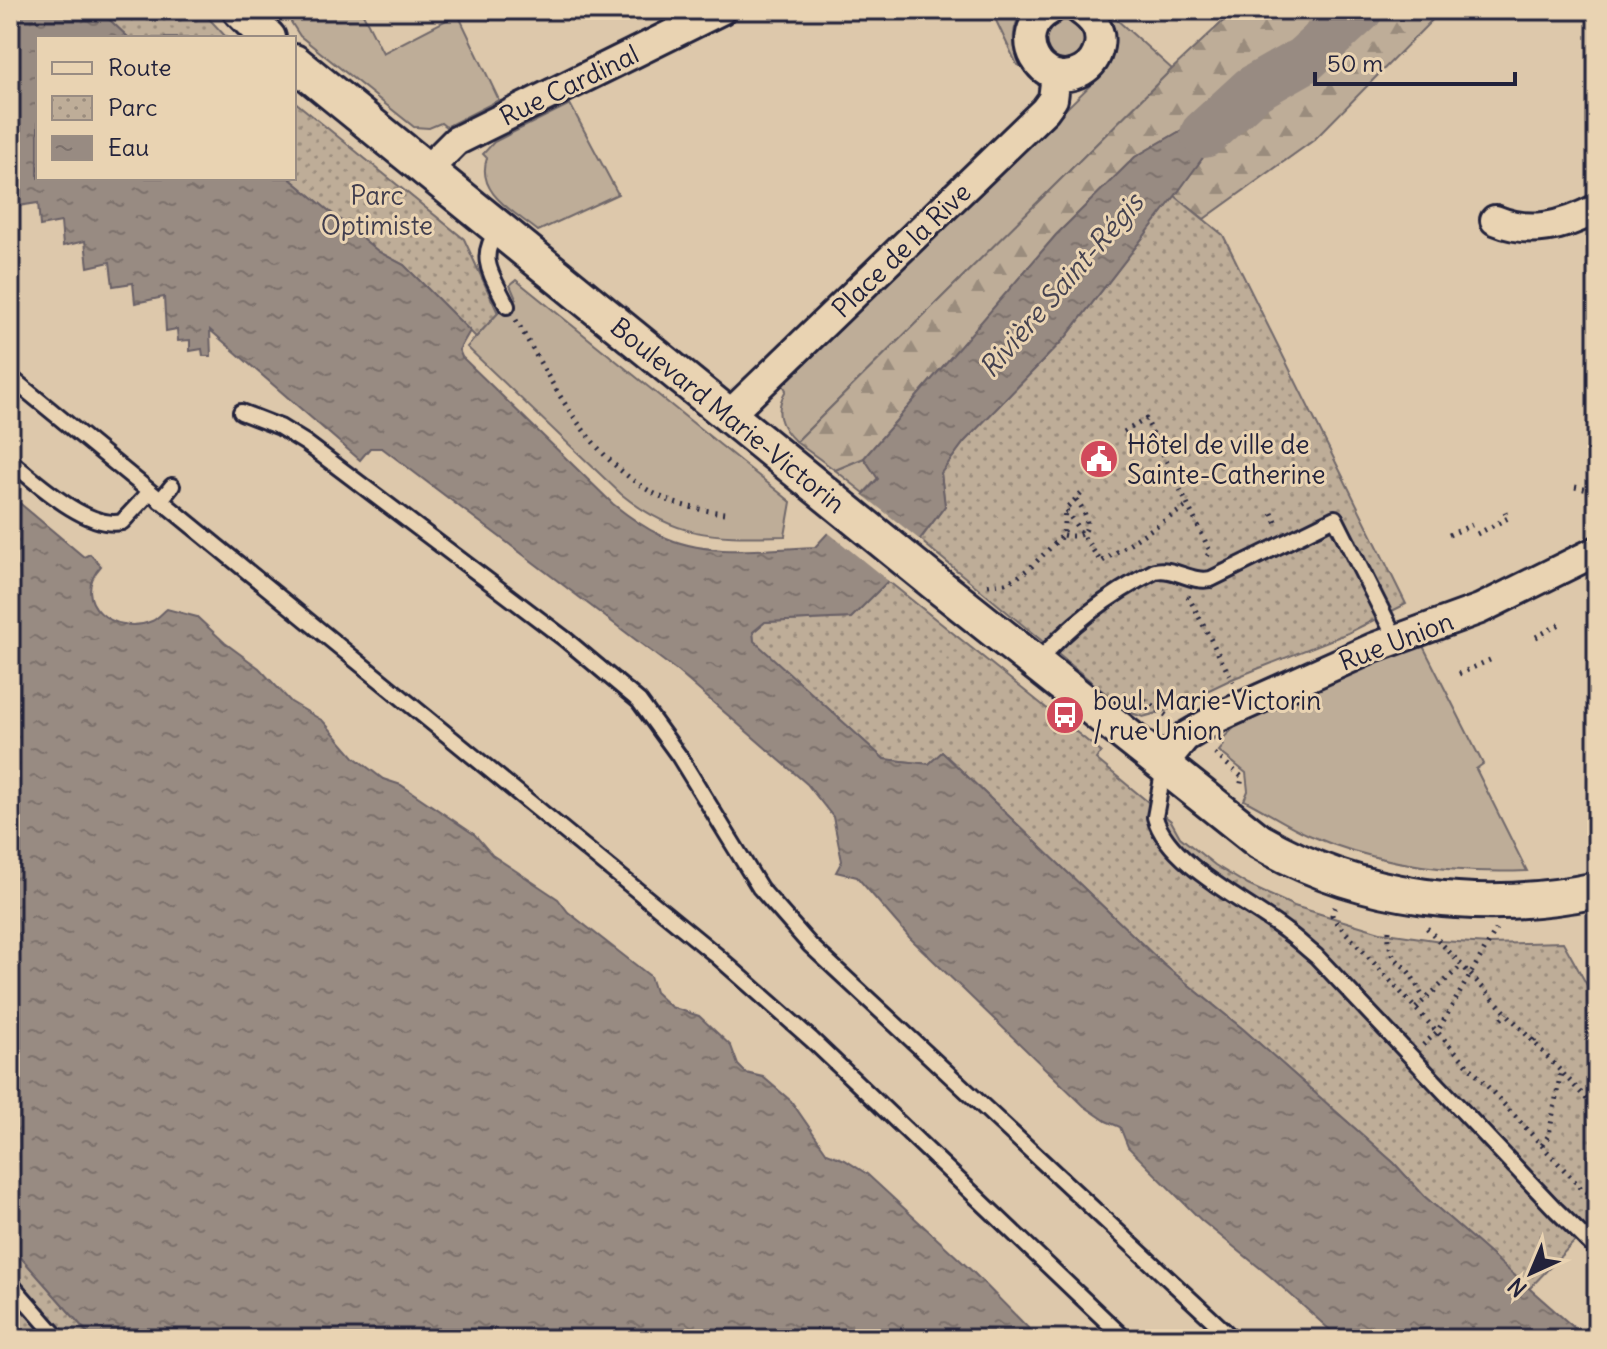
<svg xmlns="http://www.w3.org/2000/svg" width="1607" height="1349" font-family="Delius,sans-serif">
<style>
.grass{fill:#bead98;stroke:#70686a;stroke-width:2}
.forest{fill:url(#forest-firs);stroke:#70686a;stroke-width:2}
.park{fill:url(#park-dots);stroke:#70686a;stroke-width:2}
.water{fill:url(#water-ripples);stroke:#696166;stroke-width:2}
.pier{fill:#ddc8ab}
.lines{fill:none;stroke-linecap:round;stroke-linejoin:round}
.river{stroke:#988b82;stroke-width:48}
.service-casing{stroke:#22223b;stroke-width:20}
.minor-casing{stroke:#22223b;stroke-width:34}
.tertiary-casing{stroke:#22223b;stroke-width:40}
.path{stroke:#22223b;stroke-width:5;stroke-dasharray:2 6;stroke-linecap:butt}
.service{stroke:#e9d3b2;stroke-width:14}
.minor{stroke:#e9d3b2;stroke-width:28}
.tertiary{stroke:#e9d3b2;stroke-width:34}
.labels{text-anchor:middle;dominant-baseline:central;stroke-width:6;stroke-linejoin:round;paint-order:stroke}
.street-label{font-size:26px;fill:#22223b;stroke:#e9d3b2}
.park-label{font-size:26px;fill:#413e4e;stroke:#e9d3b2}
.poi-label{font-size:26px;fill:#22223b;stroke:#e9d3b2;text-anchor:start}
.water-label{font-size:28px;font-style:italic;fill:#454250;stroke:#e9d3b2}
</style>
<defs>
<pattern id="forest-firs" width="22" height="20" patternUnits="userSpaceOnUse" patternTransform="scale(2)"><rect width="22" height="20" fill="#bead98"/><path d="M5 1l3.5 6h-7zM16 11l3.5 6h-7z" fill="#9a8c7d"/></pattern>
<pattern id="park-dots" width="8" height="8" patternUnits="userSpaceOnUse" patternTransform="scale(2)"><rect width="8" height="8" fill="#bead98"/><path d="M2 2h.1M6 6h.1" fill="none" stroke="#9a8c7d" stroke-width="1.8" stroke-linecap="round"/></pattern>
<pattern id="water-ripples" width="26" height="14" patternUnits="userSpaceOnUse" patternTransform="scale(2)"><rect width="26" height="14" fill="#988b82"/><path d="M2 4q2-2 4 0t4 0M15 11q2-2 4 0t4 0" fill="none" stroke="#7c716c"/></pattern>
</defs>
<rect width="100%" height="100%" fill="#ddc8ab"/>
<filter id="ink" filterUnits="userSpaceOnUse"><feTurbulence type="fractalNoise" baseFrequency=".0125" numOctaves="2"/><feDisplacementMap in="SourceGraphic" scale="16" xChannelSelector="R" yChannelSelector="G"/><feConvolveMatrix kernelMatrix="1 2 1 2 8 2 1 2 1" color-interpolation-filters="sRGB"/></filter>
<g filter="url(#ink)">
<!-- grass -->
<path class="grass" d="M291,10H361L383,53L458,14L499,100L446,127L441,123L429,128L414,127L300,36L291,22Z
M991,10H1024C1010,27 1012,46 1020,66L1017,65Z
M1107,11L1172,69L796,442C779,426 774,411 786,390L783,385L1107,69C1118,48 1117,32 1107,11Z
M1045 40a20 20 0 1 1 40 0a20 20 0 1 1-40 0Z
M570,104L618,194L538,231C515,212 475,193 487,158L483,154L494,142Z
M516,280L791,502L785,536C716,537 678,540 621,494L467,347L498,313L516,299L510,285Z
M864,458L878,478L864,493L835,470Z
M1422,644L1483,764L1476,769L1527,871C1452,874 1379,865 1309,835C1286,825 1266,811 1244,800L1248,791L1246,773L1219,751L1224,745L1220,741L1235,727L1384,658Z"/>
<!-- forest -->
<path class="forest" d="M1235,10H1442L1314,140L1204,219L1175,196L1251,90L1135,157L1056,235L864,458L835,470L796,442L1172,69Z"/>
<!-- park -->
<path class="park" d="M99,10H201L227,38H129Z
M294,101L464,239L498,313L476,337L404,265L379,252L289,178H294Z
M1175,196L1223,235L1406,604L1348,633L1232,679L1165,711L1143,717L1128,712L920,540L945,506L941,473L964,442L1066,337Z
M888,581L1101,752L1096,759L1171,821L1180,837L1215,865L1248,885L1294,906L1380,932L1441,941L1489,944L1563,942L1597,1003V1218L1529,1289L1424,1196L1394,1163L1243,1029L1163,964L942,752L929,764L884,759L754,642L753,632L765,622L851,618Z
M10,1245L93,1339H10Z"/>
<!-- water -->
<path class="water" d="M10,10H99L129,38H38V178H289L379,252L404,265L470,331L459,350L462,357L613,504C628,516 643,527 660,535C706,558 765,549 815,547L878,479L864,458L1056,235L1135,157L1253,89L1175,196L1066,337L964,442L941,473L945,506L888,581L851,618L765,622L753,632L754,641L884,759L929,764L942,752L1163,964L1243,1029L1394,1163L1424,1196L1587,1339H1340L1271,1277L1201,1220L1128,1147L1120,1127L1106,1121L1084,1106L910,938L857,877L836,872L842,861L833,817L807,784L677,671L382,448H370L360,460L210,330L211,356H203L202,349L190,351V340L178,341L177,329L166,331L164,297L135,303L133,283L113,286L110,262L88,267L85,241L63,246L61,222L40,226L38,203L18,206L13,172H10Z
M10,495L84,557L90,554L101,566C69,601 114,637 152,621C157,619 162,613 167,609L197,617L225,643L259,668L291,702L323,721L354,757L383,779L401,785L475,835L492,855L558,899L568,912L650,976L655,992L671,1007L699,1016L731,1046L738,1065L746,1073L763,1077L791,1101L827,1153L845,1160L867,1174L973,1272L1039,1339H93L10,1245Z"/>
<!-- pier -->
<path class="pier" d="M859,492L924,543L892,584L825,530Z"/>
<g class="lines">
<!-- river -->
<path class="river" d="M1204,134L1253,89L1304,60L1359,10"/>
<!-- service casing -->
<g class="service-casing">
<path id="service" d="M498,230C476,259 493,276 507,306
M10,377L716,955L812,1040L1125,1339
M241,412L280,427L306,443L565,639L639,701L679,756L760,888L810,945L1233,1339
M10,461C36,482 87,530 122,522L149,493
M160,501L172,486
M1036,664C1069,625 1110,594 1155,571C1175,567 1190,583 1211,579L1335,518L1396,639
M1164,767L1155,817C1167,864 1250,903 1287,932C1297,939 1306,948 1316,956L1556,1210L1597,1250
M10,1283L59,1339"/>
</g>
<!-- minor casing -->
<g class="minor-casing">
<path id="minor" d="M1050,10C1007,33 1042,94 1082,71C1091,66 1097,57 1099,46C1102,30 1093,19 1080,10
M425,172L456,141L721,10
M1495,220C1531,235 1563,226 1597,209
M728,416L1045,110L1053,99L1056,75
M1164,767L1168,758L1185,737L1219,717L1373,648L1480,609L1597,551"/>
</g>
<!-- tertiary casing -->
<g class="tertiary-casing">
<path id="tertiary" d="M240,10L268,38
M294,62L935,583L1259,841C1360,900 1483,914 1597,890"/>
</g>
<!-- path -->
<path class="path" d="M516,320C556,389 595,473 675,503C691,508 708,511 724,513
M1124,432L1146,419L1210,551L1205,560
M1575,487L1597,492
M1081,494L1065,509L1101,562L1187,506
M1272,513L1278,526
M1477,534L1508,518L1503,507
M1063,535C1095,541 1090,517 1076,499
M1449,535L1472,525
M988,585L1005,583L1018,577L1032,566L1063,535L1065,510
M1188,596L1233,682
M1536,637L1562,623
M1459,674L1492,659
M1130,701L1142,698L1167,716
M1215,754L1242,777L1240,789
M1335,907L1332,915L1337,923L1581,1188L1597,1198
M1427,928L1597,1110
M1389,930C1387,964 1404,959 1415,982C1419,989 1420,993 1425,999
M1590,958L1597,955
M1416,1008L1462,965
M1501,1019L1507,1013
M1534,1041L1540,1035
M1423,1045L1437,1032L1496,930
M1542,1145L1549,1135L1561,1071"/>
<!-- service -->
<use href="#service" class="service"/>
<!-- minor -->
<use href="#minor" class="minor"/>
<!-- tertiary -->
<use href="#tertiary" class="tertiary"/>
</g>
</g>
<!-- icons -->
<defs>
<g id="civic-disc" transform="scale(2)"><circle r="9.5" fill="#d1495b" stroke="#e9d3b2"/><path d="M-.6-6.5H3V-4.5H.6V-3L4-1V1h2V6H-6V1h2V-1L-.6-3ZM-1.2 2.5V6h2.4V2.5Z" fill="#fff"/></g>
<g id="bus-disc" transform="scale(2)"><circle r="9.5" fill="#d1495b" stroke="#e9d3b2"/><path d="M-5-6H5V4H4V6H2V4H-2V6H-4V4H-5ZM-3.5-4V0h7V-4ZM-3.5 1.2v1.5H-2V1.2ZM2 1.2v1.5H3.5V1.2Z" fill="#fff"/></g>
</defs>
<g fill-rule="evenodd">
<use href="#civic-disc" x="1099" y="459"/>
<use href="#bus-disc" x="1065" y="715"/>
</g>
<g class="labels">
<!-- street labels -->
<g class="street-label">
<text transform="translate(569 85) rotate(-26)">Rue Cardinal</text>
<text transform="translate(901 250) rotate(-44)">Place de la Rive</text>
<text transform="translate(728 415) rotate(39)">Boulevard Marie-Victorin</text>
<text transform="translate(1396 641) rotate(-21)">Rue Union</text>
</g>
<!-- park labels -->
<g class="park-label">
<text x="377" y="195">Parc<tspan x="377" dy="30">Optimiste</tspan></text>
</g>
<!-- poi labels -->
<g class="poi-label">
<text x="1127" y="444">Hôtel de ville de<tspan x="1127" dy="30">Sainte-Catherine</tspan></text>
<text x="1093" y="700">boul. Marie-Victorin<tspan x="1093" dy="30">/ rue Union</tspan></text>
</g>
<!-- water labels -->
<g class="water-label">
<text transform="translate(1061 285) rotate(-49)">Rivière Saint-Régis</text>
</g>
</g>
<!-- margin -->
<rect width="1607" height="1349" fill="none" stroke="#e9d3b2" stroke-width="40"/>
<rect x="20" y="20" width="1567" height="1309" fill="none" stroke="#22223b" stroke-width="3" filter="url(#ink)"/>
<!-- legend -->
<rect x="36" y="36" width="260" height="144" fill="#e9d3b2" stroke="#998c82" stroke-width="2"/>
<rect x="52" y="62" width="40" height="12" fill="#e9d3b2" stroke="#998c82" stroke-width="2"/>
<text x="108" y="76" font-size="24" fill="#22223b">Route</text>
<rect x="52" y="96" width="40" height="24" fill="url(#park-dots)" stroke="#998c82" stroke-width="2"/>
<text x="108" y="116" font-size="24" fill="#22223b">Parc</text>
<rect x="52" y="136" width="40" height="24" fill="url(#water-ripples)" stroke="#998c82" stroke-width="2"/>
<text x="108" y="156" font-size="24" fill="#22223b">Eau</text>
<!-- north arrow -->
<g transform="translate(1531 1273) rotate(224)" stroke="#e9d3b2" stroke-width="6" paint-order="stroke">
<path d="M0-6L14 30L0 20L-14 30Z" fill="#22223b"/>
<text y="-12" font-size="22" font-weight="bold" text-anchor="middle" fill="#22223b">N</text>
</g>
<!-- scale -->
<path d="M1315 72v12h200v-12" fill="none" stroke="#22223b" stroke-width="4"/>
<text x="1327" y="72" font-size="24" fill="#22223b" stroke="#e9d3b2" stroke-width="6" paint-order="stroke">50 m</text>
</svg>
